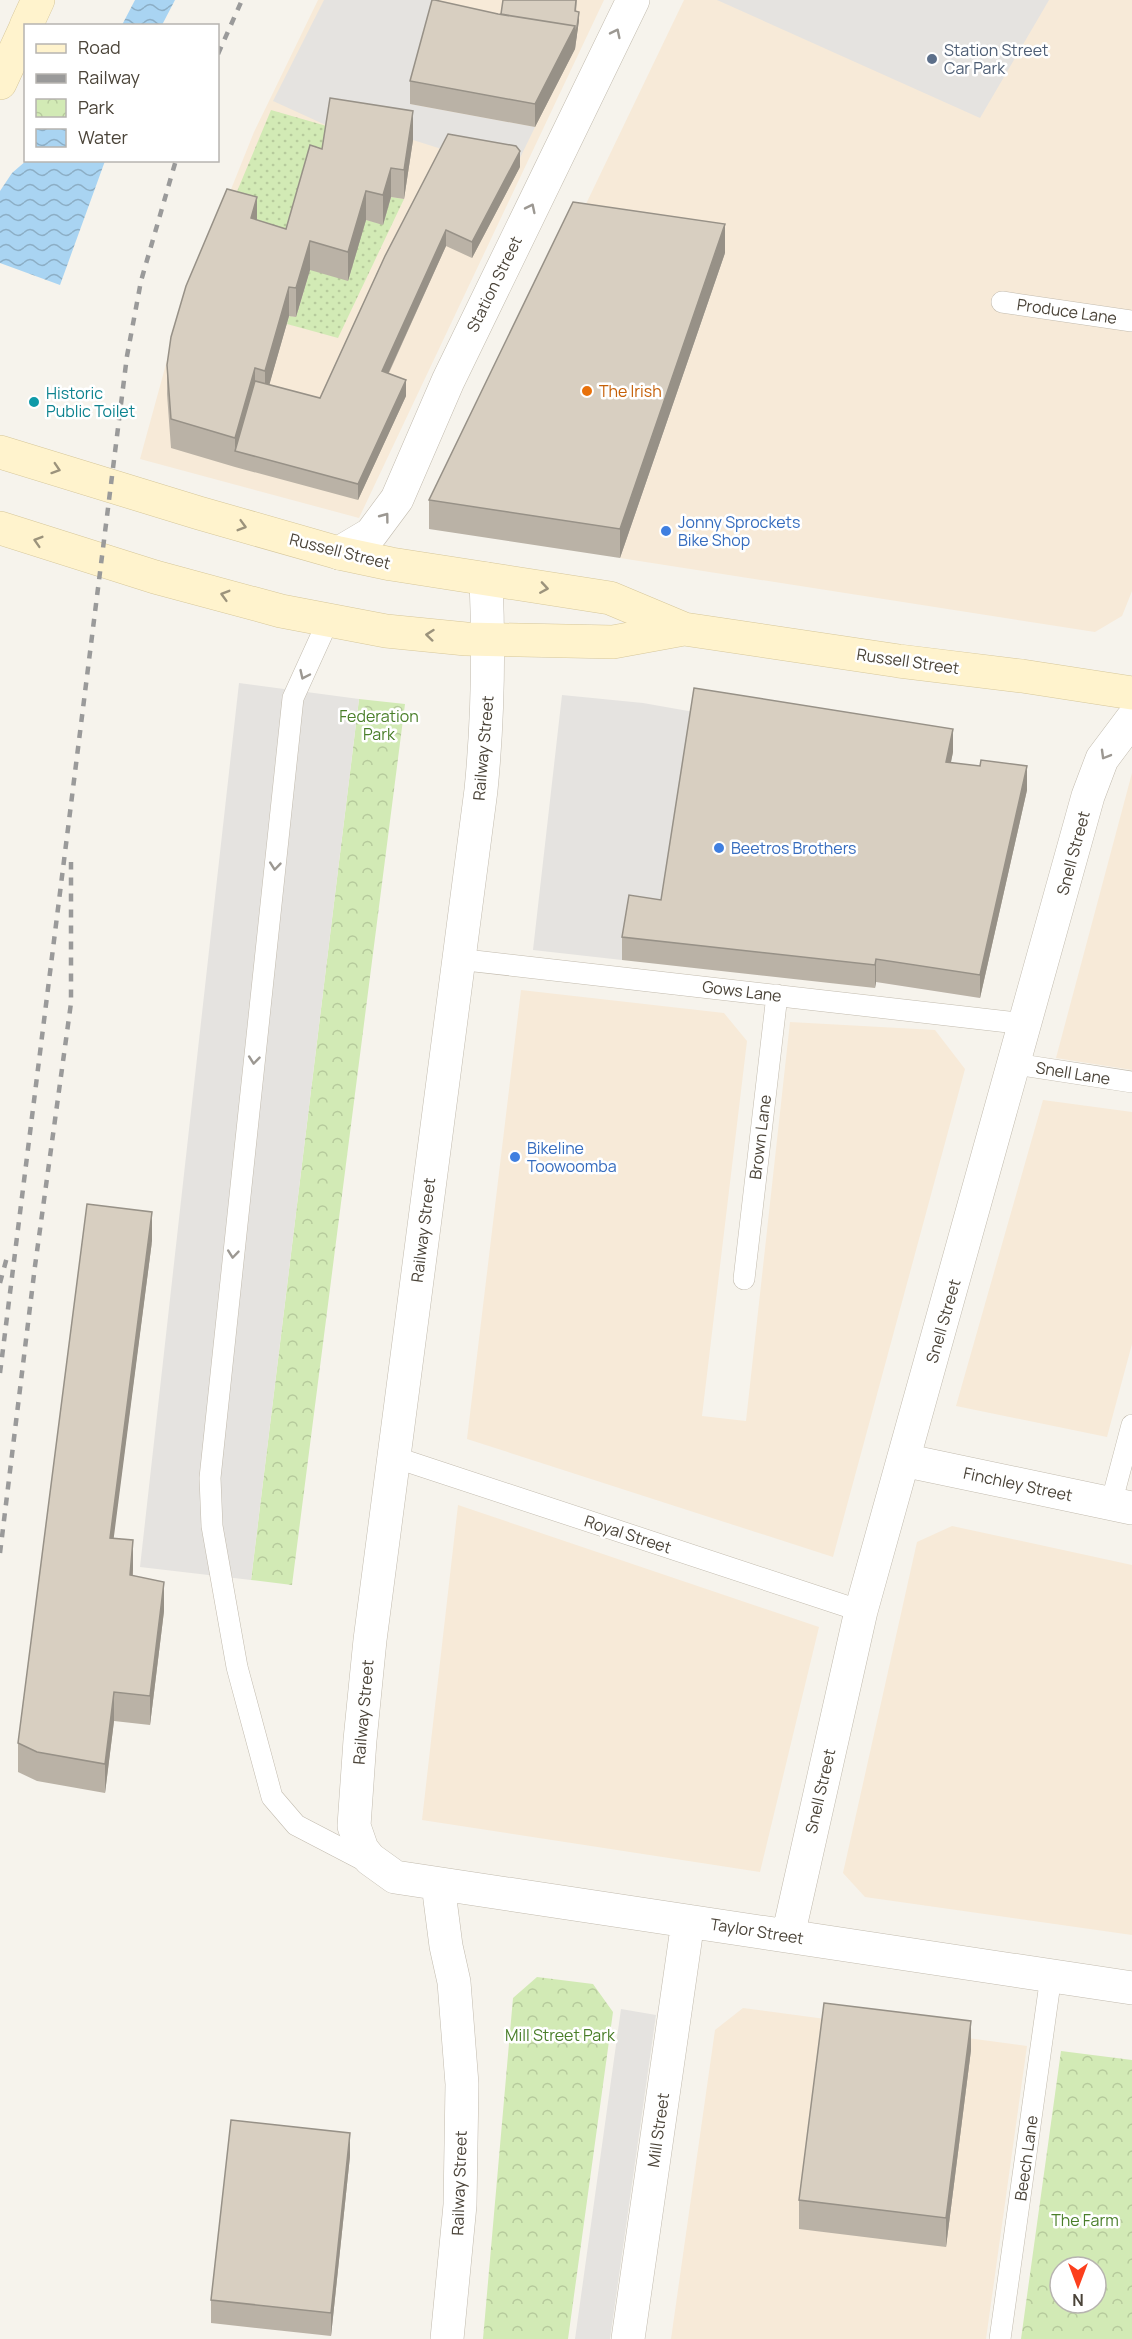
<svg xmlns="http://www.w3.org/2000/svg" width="1132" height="2339" font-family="Manrope,sans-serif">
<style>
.commercial{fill:#f7ead8}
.park{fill:url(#park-crowns);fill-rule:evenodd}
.garden{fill:url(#garden-dots)}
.parking{fill:#e5e3e0}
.water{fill:url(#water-waves)}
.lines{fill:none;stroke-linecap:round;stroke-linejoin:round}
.service-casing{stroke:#c2bbae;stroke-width:22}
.minor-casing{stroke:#c2bbae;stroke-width:34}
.secondary-casing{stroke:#d6c79b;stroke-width:34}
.service{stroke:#fff;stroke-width:21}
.minor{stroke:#fff;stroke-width:33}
.secondary{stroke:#fff3cd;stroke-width:33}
.rail{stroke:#9a9a9a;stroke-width:4.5;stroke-dasharray:8 8;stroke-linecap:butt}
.wall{fill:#bab2a6}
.shaded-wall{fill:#979187}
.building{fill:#d8cfc1;stroke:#979187;stroke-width:1.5}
.oneway{stroke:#9c9892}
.oneway2{stroke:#9c937c}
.service-dot{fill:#5c6f8a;stroke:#fff;stroke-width:2}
.food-dot{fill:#e8710a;stroke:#fff;stroke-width:2}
.culture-dot{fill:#0f9aa8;stroke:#fff;stroke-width:2}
.shop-dot{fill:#3f7fe0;stroke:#fff;stroke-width:2}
.labels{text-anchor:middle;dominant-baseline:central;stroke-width:5;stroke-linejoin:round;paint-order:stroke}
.service-label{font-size:16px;fill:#4e5e75;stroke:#fff;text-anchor:start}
.street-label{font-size:16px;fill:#4b4439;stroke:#fff}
.food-label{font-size:16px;fill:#c56008;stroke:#fff;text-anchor:start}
.culture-label{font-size:16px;fill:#0d838f;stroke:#fff;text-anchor:start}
.shop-label{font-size:16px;fill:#366cbe;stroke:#fff;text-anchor:start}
.park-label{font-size:16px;fill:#4a7f2a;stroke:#fff}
</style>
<defs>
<pattern id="park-crowns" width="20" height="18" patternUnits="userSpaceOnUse" patternTransform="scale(1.5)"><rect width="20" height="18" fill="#d2eab5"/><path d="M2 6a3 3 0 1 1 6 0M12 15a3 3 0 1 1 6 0" fill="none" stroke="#b6ca9c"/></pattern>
<pattern id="garden-dots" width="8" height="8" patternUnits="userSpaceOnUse" patternTransform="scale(1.5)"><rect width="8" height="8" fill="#d2eab5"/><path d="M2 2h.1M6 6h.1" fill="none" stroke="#b6ca9c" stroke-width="1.8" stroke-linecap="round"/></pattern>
<pattern id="water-waves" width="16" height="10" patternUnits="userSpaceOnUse" patternTransform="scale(1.5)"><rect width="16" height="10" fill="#a9d4f2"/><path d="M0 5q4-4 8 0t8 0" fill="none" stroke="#8caec5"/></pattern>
</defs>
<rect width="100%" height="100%" fill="#f6f3ec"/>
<!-- commercial -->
<path class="commercial" d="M318,0H604L359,518L140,459L177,324L254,132Z
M684,0H1132V591L1122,616L1095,632L620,558L725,253L573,231Z
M1132,773V1070L1056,1058Z
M521,990L724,1013L747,1041L702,1416L746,1421L790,1022L935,1030L965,1069L833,1557L467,1439Z
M1043,1100L1132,1112V1344L1107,1437L956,1406Z
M458,1505L819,1627L760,1872L422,1820Z
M952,1526L1132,1565V1935L865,1897L843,1873L917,1542Z
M743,2008L1027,2046L986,2339H671L715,2030Z"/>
<!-- park -->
<path class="park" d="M359,699L405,704L292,1585L251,1580Z
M537,1977L593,1984L613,2012L568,2339H483L513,1998Z
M1061,2051L1132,2060V2339H1021ZM1060,2267H1096V2303H1060Z"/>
<!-- garden -->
<path class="garden" d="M271,110L330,127L286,258L228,213Z
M391,197L404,199L338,338L287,324L289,316L296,317L310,270L366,220L383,224Z"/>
<!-- parking -->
<path class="parking" d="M324,0H433L410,104L535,127L519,160L448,151L413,140L330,127L273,101Z
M717,0H1049L980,118Z
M239,683L359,699L251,1580L140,1567Z
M562,695L643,703L694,712L661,923L629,918L622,960L533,950Z
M621,2009L656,2015L610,2339H575Z"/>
<!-- water -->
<path class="water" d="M135,0H175L162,25H122Z
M27,160L105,161L60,285L0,263V191L12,173Z"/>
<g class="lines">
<!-- service casing -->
<g class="service-casing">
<path id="service" d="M1002,302L1132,321
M328,621L293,698L210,1478L212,1526L237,1667L272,1797L296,1825L369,1863
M457,959L1026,1024
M1015,1064L1132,1082
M744,1279L777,995
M394,1457L861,1611
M1111,1504L1132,1425
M1000,2339L1051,1976"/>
</g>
<!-- minor casing -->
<g class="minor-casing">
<path id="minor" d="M339,553L371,534L397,499L448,381L633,0
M486,579C489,649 488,719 481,790L370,1640L360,1740L354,1826L362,1849L370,1859L395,1877L1132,1988
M903,1460L1132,1508
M438,1884L446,1946L454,1982L462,2084L460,2205L447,2339
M788,1936L861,1611L1088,796L1102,759L1132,719
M628,2339L688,1921"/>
</g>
<!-- secondary casing -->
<g class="secondary-casing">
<path id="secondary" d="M26,26L38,0
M0,83L26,27
M0,452L199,513L339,553L391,564L610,598L684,629L899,661L1022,676L1132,693
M0,528L155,577L281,611L386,631L466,639L613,642L684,629"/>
</g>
<!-- service -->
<use href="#service" class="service"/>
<!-- minor -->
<use href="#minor" class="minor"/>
<!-- secondary -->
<use href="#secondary" class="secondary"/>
<!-- rail -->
<path class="rail" d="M218,54L242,0
M0,1283L7,1257
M0,1373L127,356L141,281L176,160
M0,1553L35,1266L71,1003V862"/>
</g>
<!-- wall -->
<path class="wall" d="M503,0H577L576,12L579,20L575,49L535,127L410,104V81L501,14Z
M413,140L404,199L391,197L383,225L366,220L348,281L310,270L296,317L289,316L269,385L320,398L385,256L520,167L472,258L446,246L389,373L406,396L358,500L235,467L171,448L167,394V365L257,220L286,229L322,149Z
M725,253L620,558L429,529V500Z
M953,752L951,762L1027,790L980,998L876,982L875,988L622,960V937Z
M152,1241L113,1538L133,1569V1576L164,1611L150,1725L114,1721L105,1793L37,1781L18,1772V1743Z
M971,2050L946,2247L799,2229V2200Z
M350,2156L331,2336L211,2323V2300Z"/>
<!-- shaded-wall -->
<path class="shaded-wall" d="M579,12V20L575,49L535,127V104Z
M413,111V140L404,199V170Z
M520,151V167L472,258V242Z
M391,168V197L383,225V195Z
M366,191V220L348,281V252Z
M257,197V226L251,218Z
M725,224V253L620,558V529Z
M446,230V246L382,387V371Z
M310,241V270L296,317V288Z
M289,287V316L265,400V371Z
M255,368V397L235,451V438Z
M406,380V396L358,500V484Z
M953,729V752L946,785V762Z
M1027,766V790L980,998V975Z
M876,959V982L875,988V965Z
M152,1212V1241L110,1567V1538Z
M133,1540V1569L130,1604V1575Z
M164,1582V1611L150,1725V1696Z
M114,1692V1721L105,1793V1764Z
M971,2021V2050L946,2247V2218Z
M350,2133V2156L331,2336V2313Z"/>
<!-- building -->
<path class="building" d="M432,0H435L498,14L575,26L535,104L410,81Z
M503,0H576L575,11L579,12L575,41V26L501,14Z
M330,98L413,111L404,170L391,168L383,195L366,191L348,252L310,241L296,288L289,287L265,371L255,368L235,438L171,419L167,365L171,337L186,286L227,189L257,197L251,218L286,229L310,145L322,149Z
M448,134L516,146L520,151L472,242L446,230L382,371L406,380L358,484L235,451L255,381L320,398L385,256Z
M573,202L725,224L620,529L429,500Z
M694,688L953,729L946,762L980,766L981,760L1027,766L980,975L876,959L875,965L622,937L629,895L661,900Z
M87,1204L152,1212L110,1538L133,1540L130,1575L164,1582L150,1696L114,1692L105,1764L37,1752L18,1743Z
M824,2003L971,2021L946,2218L799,2200Z
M231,2120L350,2133L331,2313L211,2300Z"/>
<!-- one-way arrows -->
<defs><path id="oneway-chevron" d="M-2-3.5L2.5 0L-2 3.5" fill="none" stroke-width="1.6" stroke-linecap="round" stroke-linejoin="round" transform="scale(1.5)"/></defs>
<g class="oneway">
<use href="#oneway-chevron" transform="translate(616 33) rotate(-64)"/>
<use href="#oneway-chevron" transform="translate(531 208) rotate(-64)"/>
<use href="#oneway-chevron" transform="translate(385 517) rotate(-53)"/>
<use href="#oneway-chevron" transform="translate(304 675) rotate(115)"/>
<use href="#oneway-chevron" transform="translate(1105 755) rotate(120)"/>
<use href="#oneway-chevron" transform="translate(275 866) rotate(96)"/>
<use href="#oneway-chevron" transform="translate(254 1060) rotate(96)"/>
<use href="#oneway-chevron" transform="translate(233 1254) rotate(96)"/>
</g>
<g class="oneway2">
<use href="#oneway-chevron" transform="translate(56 469) rotate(18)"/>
<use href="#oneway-chevron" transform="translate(242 526) rotate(16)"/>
<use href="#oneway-chevron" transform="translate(38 541) rotate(-163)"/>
<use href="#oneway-chevron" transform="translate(544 588) rotate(9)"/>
<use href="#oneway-chevron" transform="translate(225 595) rotate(-164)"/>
<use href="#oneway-chevron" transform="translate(430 635) rotate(-174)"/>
</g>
<!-- markers -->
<circle class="service-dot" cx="932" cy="59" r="6"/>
<circle class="food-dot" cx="587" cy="391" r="6"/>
<circle class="culture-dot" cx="34" cy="402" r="6"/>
<g class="shop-dot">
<circle cx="666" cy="531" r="6"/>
<circle cx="719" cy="848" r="6"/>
<circle cx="515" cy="1157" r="6"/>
</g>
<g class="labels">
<!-- service labels -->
<g class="service-label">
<text x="944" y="50">Station Street<tspan x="944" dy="18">Car Park</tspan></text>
</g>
<!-- street labels -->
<g class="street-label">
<text transform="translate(494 284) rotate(-64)">Station Street</text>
<text transform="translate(1067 311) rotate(8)">Produce Lane</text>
<text transform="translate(340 551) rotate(14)">Russell Street</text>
<text transform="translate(908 661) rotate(8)">Russell Street</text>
<text transform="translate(483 748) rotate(-85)">Railway Street</text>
<text transform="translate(1073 853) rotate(-75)">Snell Street</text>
<text transform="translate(742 991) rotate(7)">Gows Lane</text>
<text transform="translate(1073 1073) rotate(9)">Snell Lane</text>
<text transform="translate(760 1137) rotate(-83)">Brown Lane</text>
<text transform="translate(423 1230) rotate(-83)">Railway Street</text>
<text transform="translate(943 1321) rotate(-74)">Snell Street</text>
<text transform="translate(1018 1484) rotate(12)">Finchley Street</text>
<text transform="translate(628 1534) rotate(18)">Royal Street</text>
<text transform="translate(363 1712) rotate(-85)">Railway Street</text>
<text transform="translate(820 1791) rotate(-77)">Snell Street</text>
<text transform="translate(757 1931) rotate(9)">Taylor Street</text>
<text transform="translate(658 2130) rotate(-82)">Mill Street</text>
<text transform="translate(1026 2158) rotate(-82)">Beech Lane</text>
<text transform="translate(459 2183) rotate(-88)">Railway Street</text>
</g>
<!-- food labels -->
<g class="food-label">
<text x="599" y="391">The Irish</text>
</g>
<!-- culture labels -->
<g class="culture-label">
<text x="46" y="393">Historic<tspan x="46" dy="18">Public Toilet</tspan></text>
</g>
<!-- shop labels -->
<g class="shop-label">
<text x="678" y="522">Jonny Sprockets<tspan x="678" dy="18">Bike Shop</tspan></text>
<text x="731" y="848">Beetros Brothers</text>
<text x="527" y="1148">Bikeline<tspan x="527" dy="18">Toowoomba</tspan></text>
</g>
<!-- park labels -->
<g class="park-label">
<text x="379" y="716">Federation<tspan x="379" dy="18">Park</tspan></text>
<text x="560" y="2035">Mill Street Park</text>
<text x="1085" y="2220">The Farm</text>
</g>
</g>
<!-- legend -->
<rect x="24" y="24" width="195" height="138" fill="#ffffff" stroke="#b7b4b0" stroke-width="1.5"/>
<rect x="36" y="44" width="30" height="9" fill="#fff3cd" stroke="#b7b4b0" stroke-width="1.5"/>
<text x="78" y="54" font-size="18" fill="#4b4439">Road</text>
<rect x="36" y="74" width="30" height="9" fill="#9a9a9a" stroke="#b7b4b0" stroke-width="1.5"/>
<text x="78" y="84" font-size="18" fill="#4b4439">Railway</text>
<rect x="36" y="99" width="30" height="18" fill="url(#park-crowns)" stroke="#b7b4b0" stroke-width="1.5"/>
<text x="78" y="114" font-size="18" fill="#4b4439">Park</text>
<rect x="36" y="129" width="30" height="18" fill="url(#water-waves)" stroke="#b7b4b0" stroke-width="1.5"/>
<text x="78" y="144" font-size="18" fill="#4b4439">Water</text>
<!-- north arrow -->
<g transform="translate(1078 2285) rotate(180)"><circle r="28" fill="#ffffff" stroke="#b7b4b0" stroke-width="1.5"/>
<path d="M0-4.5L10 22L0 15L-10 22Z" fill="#fc3f1d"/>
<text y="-9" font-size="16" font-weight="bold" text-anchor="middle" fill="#4b4439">N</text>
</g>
</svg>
